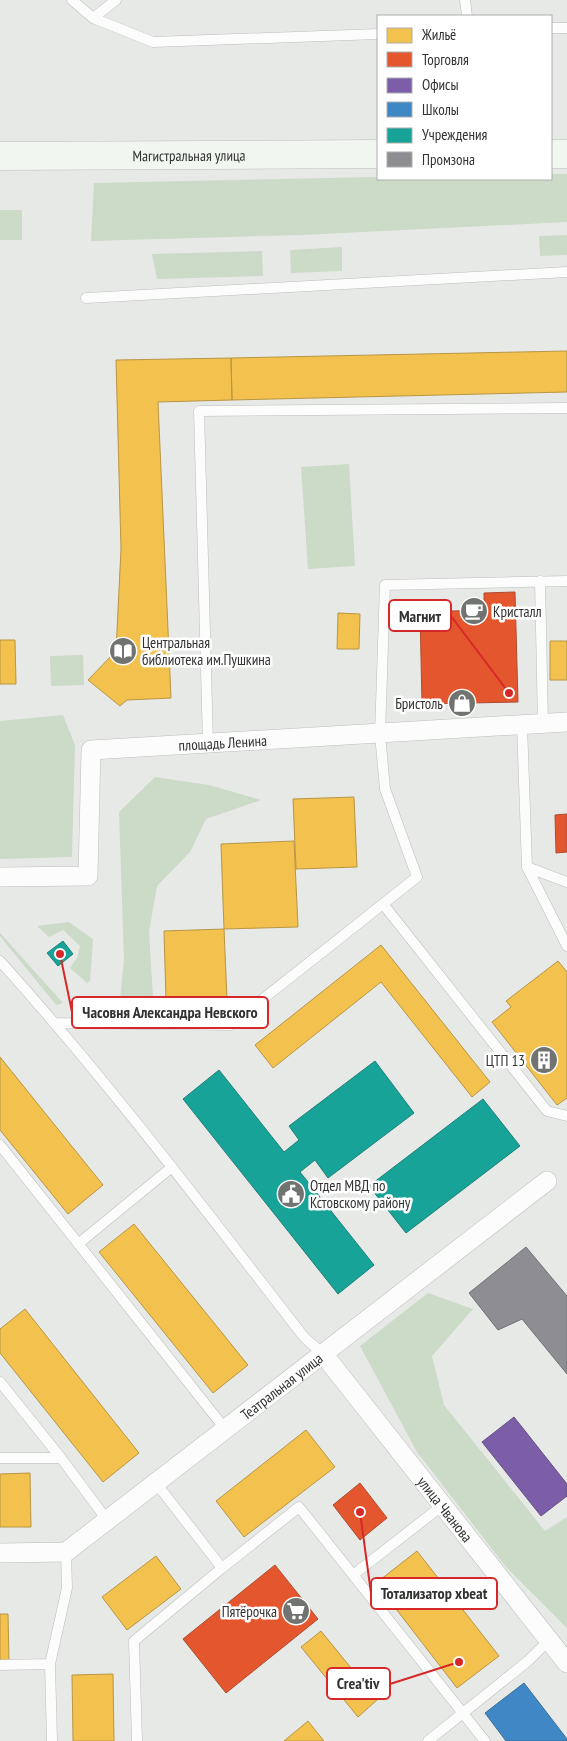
<svg xmlns="http://www.w3.org/2000/svg" width="567" height="1741" font-family="'PT Sans Narrow',sans-serif">
<style>
.green{fill:#ccdac8}
.homes{fill:#f2c14e;stroke:#b89645}
.shops{fill:#e4572e;stroke:#ae4c2f}
.offices{fill:#7b5ea7;stroke:#655184}
.schools{fill:#3f88c5;stroke:#3b6e99}
.public{fill:#17a398;stroke:#1f8179}
.industry{fill:#8d8d92;stroke:#717275}
.lines{fill:none;stroke-linecap:round;stroke-linejoin:round}
.service-casing{stroke:#bcbebb;stroke-width:11}
.minor-casing{stroke:#bcbebb;stroke-width:20}
.secondary-casing{stroke:#bcbebb;stroke-width:29}
.service{stroke:#fbfcfb;stroke-width:10}
.minor{stroke:#fbfcfb;stroke-width:19}
.secondary{stroke:#f2f6f1;stroke-width:28}
.labels{text-anchor:middle;dominant-baseline:central;stroke-width:5;stroke-linejoin:round;paint-order:stroke}
.street-label{font-size:15px;fill:#313331;stroke:#fff}
.poi-label{font-size:15px;fill:#313331;stroke:#fff;text-anchor:start}
.leader{fill:none;stroke:#d62828;stroke-width:2}
.callout-dot{fill:#d62828;stroke:#fff;stroke-width:2}
.callout{fill:#fff;stroke:#d62828;stroke-width:2}
.callout-label{font-size:16px;text-anchor:middle;font-weight:bold;fill:#313331}
</style>
<rect width="100%" height="100%" fill="#e7e9e6"/>
<!-- green -->
<path class="green" d="M551,174H567V222L302,235L91,241L94,183L378,177L551,179Z
M0,210H22V240H0Z
M567,235V255L540,256L539,236Z
M342,247V271L291,273L290,250Z
M262,251L263,276L157,279L152,254Z
M349,464L355,566L308,569L301,467Z
M83,655L84,685L51,686L50,656Z
M63,715L75,745L72,857L0,859V721Z
M155,777L209,785L261,800L206,819L190,852L157,886L149,932L154,1013L120,1000L124,960L119,812Z
M69,922L93,939L90,981L87,983L70,968L77,958L80,946L63,930L49,937L37,926Z
M0,933L63,1003L56,1005L0,936Z
M428,1293L473,1309L432,1356L444,1405L545,1531L567,1517V1628L506,1567L417,1452L360,1346Z"/>
<!-- homes -->
<path class="homes" d="M567,351V392L232,400L231,358Z
M231,358L232,400L158,402L171,698L127,700L120,706L88,680L116,651L121,549L116,360Z
M338,613L360,614L359,649H337Z
M0,640H15L16,684H0Z
M550,641H567V680H550Z
M354,797L357,867L296,869L293,799Z
M294,841L298,927L224,929L221,844Z
M224,929L227,999L166,1001L164,931Z
M381,945L490,1082L472,1097L381,982L273,1068L255,1045Z
M558,961L567,972V1098L557,1105L492,1022L511,1007L506,1001Z
M0,1057L103,1185L68,1214L0,1130Z
M134,1224L248,1365L213,1393L99,1252Z
M25,1309L139,1453L103,1482L0,1353V1329Z
M306,1430L335,1467L244,1537L216,1501Z
M30,1473L31,1527H0V1474Z
M417,1551L499,1656L457,1688L376,1583Z
M156,1556L181,1589L127,1630L102,1597Z
M0,1614H8L9,1661H0Z
M321,1631L377,1700L358,1717L301,1647Z
M113,1674L114,1741H73L72,1675Z
M308,1721L324,1741H284Z"/>
<!-- shops -->
<path class="shops" d="M515,592L518,702L422,704L420,612L484,610V593Z
M567,814V852L556,853L555,815Z
M360,1483L387,1518L360,1540L333,1505Z
M275,1565L318,1619L226,1693L183,1639Z"/>
<!-- offices -->
<path class="offices" d="M514,1417L567,1484V1496L541,1516L482,1442Z"/>
<!-- schools -->
<path class="schools" d="M524,1683L567,1739V1741H506L485,1713Z"/>
<!-- public -->
<path class="public" d="M63,941L73,954L58,966L47,953Z
M375,1061L414,1113L328,1178L315,1160L300,1172L374,1265L338,1294L183,1099L219,1070L284,1152L299,1140L289,1126Z
M483,1099L520,1146L406,1233L369,1186Z"/>
<!-- industry -->
<path class="industry" d="M526,1247L567,1296V1374L522,1319L498,1330L469,1293Z"/>
<g class="lines">
<!-- service casing -->
<g class="service-casing">
<path id="service" d="M72,0L93,18L116,0
M465,0L467,16
M93,18L153,42L378,34
M551,28H567
M86,298L567,272
M540,581L543,724
M522,725L527,867L567,882
M208,744L199,411L567,408
M527,867L567,946
M383,904L547,1111L567,1116
M0,961C108,1081 205,1210 304,1337L324,1355
M55,1023L230,1025L417,877L385,789L380,734L385,585L567,581
M0,1145L226,1430
M78,1244L172,1167
M0,1382L61,1458
M0,1458H61L107,1520
M156,1483L222,1568L299,1507L485,1741
M353,1575L443,1505
M0,1665L50,1664
M52,1741L50,1664L67,1588L66,1552
M137,1741L134,1641L222,1568
M428,1741L528,1661L548,1641"/>
</g>
<!-- minor casing -->
<g class="minor-casing">
<g id="minor">
<path id="s1" d="M0,877L88,876L91,750L567,722"/>
<path id="s2" d="M324,1355L567,1663"/>
<path id="s3" d="M0,1553L66,1552L547,1181"/>
</g>
</g>
<!-- secondary casing -->
<g class="secondary-casing">
<g id="secondary">
<path d="M551,154H567"/>
<path id="s4" d="M0,156L378,154"/>
</g>
</g>
<!-- service -->
<use href="#service" class="service"/>
<!-- minor -->
<use href="#minor" class="minor"/>
<!-- secondary -->
<use href="#secondary" class="secondary"/>
</g>
<!-- icons -->
<defs>
<g id="cafe-disc" transform="scale(1.4375)"><circle r="9.5" fill="#717370" stroke="#fff"/><path d="M-5.5-4.5H6V0H3Q3 3.5 0 3.5H-2.5Q-5.5 3.5-5.5 0ZM3-3.2v2h1.7v-2ZM-6 4.5H4V6H-6Z" fill="#fff"/></g>
<g id="library-disc" transform="scale(1.4375)"><circle r="9.5" fill="#717370" stroke="#fff"/><path d="M-6-4Q-3-5.5-.7-3.5V5Q-3 3-6 4ZM6-4Q3-5.5 .7-3.5V5Q3 3 6 4Z" fill="#fff"/></g>
<g id="shop-disc" transform="scale(1.4375)"><circle r="9.5" fill="#717370" stroke="#fff"/><path d="M-5-2.5h2.3a2.7 3.5 0 0 1 5.4 0H5L5.5 6h-11ZM-1.5-2.5h3a1.5 2.3 0 0 0-3 0Z" fill="#fff"/></g>
<g id="building-disc" transform="scale(1.4375)"><circle r="9.5" fill="#717370" stroke="#fff"/><path d="M-4-6H4V6H1V3H-1V6H-4ZM-2.5-4.3h1.7v1.8h-1.7ZM.8-4.3h1.7v1.8H.8ZM-2.5-1h1.7V.8h-1.7ZM.8-1h1.7V.8H.8Z" fill="#fff"/></g>
<g id="civic-disc" transform="scale(1.4375)"><circle r="9.5" fill="#717370" stroke="#fff"/><path d="M-.6-6.5H3V-4.5H.6V-3L4-1V1h2V6H-6V1h2V-1L-.6-3ZM-1.2 2.5V6h2.4V2.5Z" fill="#fff"/></g>
<g id="supermarket-disc" transform="scale(1.4375)"><circle r="9.5" fill="#717370" stroke="#fff"/><path d="M-6-5.5h2.5l.6 2H6L4.5 2H-2.5L-4.4-4H-6ZM-1.5 3.2a1.3 1.3 0 1 0 .1 0ZM3 3.2a1.3 1.3 0 1 0 .1 0Z" fill="#fff"/></g>
</defs>
<g fill-rule="evenodd">
<use href="#cafe-disc" x="474" y="611"/>
<use href="#library-disc" x="123" y="651"/>
<use href="#shop-disc" x="462" y="703"/>
<use href="#building-disc" x="544" y="1060"/>
<use href="#civic-disc" x="291" y="1194"/>
<use href="#supermarket-disc" x="296" y="1611"/>
</g>
<g class="labels">
<!-- street labels -->
<g class="street-label">
<text stroke="none"><textPath href="#s4" startOffset="189">Магистральная улица</textPath></text>
<text stroke="none"><textPath href="#s1" startOffset="346">площадь Ленина</textPath></text>
<text stroke="none"><textPath href="#s3" startOffset="338">Театральная улица</textPath></text>
<text stroke="none"><textPath href="#s2" startOffset="196">улица Чванова</textPath></text>
</g>
<!-- poi labels -->
<g class="poi-label">
<text x="493" y="611">Кристалл</text>
<text x="142" y="642">Центральная<tspan x="142" dy="17">библиотека им.Пушкина</tspan></text>
<text x="443" y="703" text-anchor="end">Бристоль</text>
<text x="525" y="1060" text-anchor="end">ЦТП 13</text>
<text x="310" y="1185">Отдел МВД по<tspan x="310" dy="17">Кстовскому району</tspan></text>
<text x="277" y="1611" text-anchor="end">Пятёрочка</text>
</g>
</g>
<!-- callouts -->
<path class="leader" d="M509 693L451 616M60 954L72 1012M360 1512L371 1593M459 1662L390 1684"/>
<g class="callout-dot">
<circle cx="509" cy="693" r="5"/>
<circle cx="60" cy="954" r="5"/>
<circle cx="360" cy="1512" r="5"/>
<circle cx="459" cy="1662" r="5"/>
</g>
<g class="callout">
<rect x="389" y="600" width="62" height="31" rx="5"/>
<rect x="72" y="997" width="196" height="31" rx="5"/>
<rect x="371" y="1578" width="126" height="31" rx="5"/>
<rect x="327" y="1668" width="63" height="31" rx="5"/>
</g>
<g class="callout-label">
<text x="420" y="622">Магнит</text>
<text x="170" y="1018">Часовня Александра Невского</text>
<text x="434" y="1599">Тотализатор xbeat</text>
<text x="358" y="1689">Crea'tiv</text>
</g>
<!-- legend -->
<rect x="377" y="15" width="175" height="165" fill="#ffffff" stroke="#adadad"/>
<rect x="387" y="28" width="25" height="15" fill="#f2c14e" stroke="#adadad"/>
<text x="422" y="40" font-size="15" fill="#313331">Жильё</text>
<rect x="387" y="52" width="25" height="15" fill="#e4572e" stroke="#adadad"/>
<text x="422" y="65" font-size="15" fill="#313331">Торговля</text>
<rect x="387" y="78" width="25" height="15" fill="#7b5ea7" stroke="#adadad"/>
<text x="422" y="90" font-size="15" fill="#313331">Офисы</text>
<rect x="387" y="102" width="25" height="15" fill="#3f88c5" stroke="#adadad"/>
<text x="422" y="115" font-size="15" fill="#313331">Школы</text>
<rect x="387" y="128" width="25" height="15" fill="#17a398" stroke="#adadad"/>
<text x="422" y="140" font-size="15" fill="#313331">Учреждения</text>
<rect x="387" y="152" width="25" height="15" fill="#8d8d92" stroke="#adadad"/>
<text x="422" y="165" font-size="15" fill="#313331">Промзона</text>
</svg>
